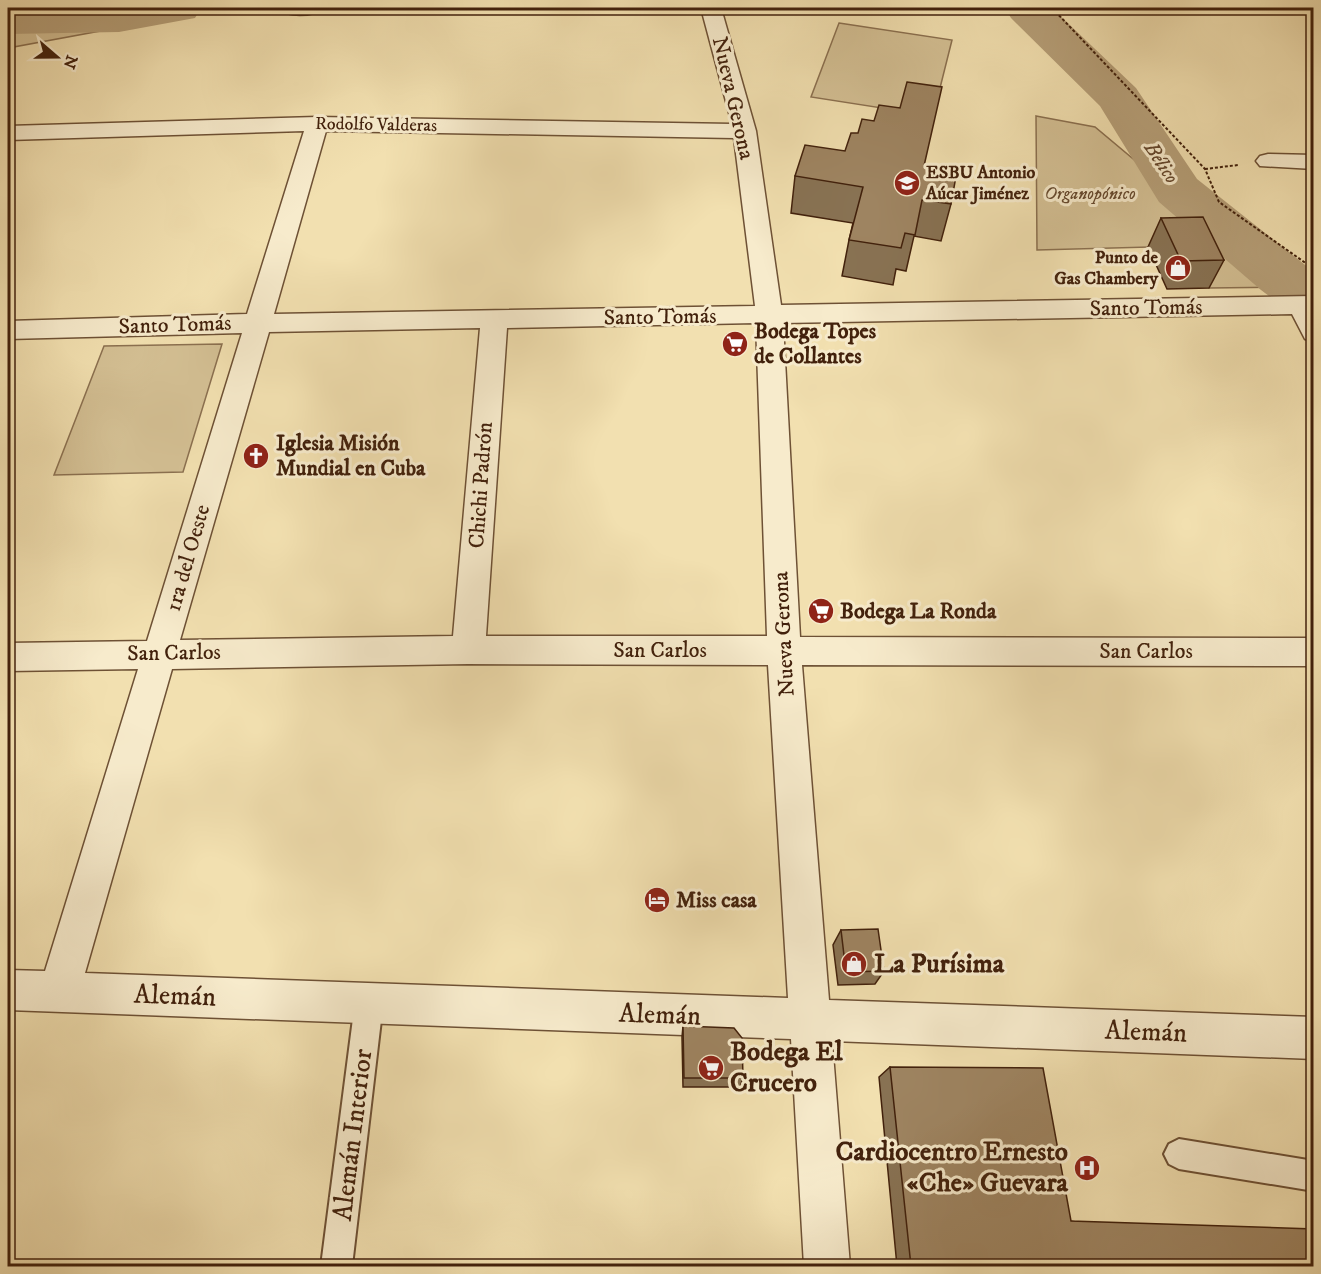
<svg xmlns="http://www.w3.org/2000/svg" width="1321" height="1274" font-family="'IM FELL DW Pica',serif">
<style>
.green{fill:#d4c094;stroke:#8b7050;stroke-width:1.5}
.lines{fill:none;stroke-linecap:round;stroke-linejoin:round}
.river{fill:#b69f78;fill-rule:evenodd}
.service-casing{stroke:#6e5135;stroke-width:4}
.minor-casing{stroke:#6e5135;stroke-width:3}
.path{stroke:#42210c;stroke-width:2;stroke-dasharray:3 2;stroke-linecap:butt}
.service{fill:#f7ebcc;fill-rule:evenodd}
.minor{fill:#f7ebcc;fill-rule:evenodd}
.wall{fill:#887253;stroke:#42210c;stroke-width:1.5}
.building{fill:#9e8461;stroke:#42210c;stroke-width:1.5}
.labels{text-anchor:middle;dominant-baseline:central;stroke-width:6;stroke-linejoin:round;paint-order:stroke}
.far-street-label{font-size:18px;fill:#42210c;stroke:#f7ebcc}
.far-poi-label{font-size:18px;font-weight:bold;fill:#42210c;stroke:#f7ebcc;text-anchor:start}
.far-park-label{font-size:18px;font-style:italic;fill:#66492e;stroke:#f7ebcc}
.far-water-label{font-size:20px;font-style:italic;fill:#65472c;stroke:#f7ebcc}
.street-label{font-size:22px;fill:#42210c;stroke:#f7ebcc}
.poi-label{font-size:22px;font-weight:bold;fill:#42210c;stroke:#f7ebcc;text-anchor:start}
.near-poi-label{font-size:27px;font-weight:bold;fill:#42210c;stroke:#f7ebcc;text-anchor:start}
.near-street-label{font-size:27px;fill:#42210c;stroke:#f7ebcc}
</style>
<rect width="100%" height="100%" fill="#f2e0b0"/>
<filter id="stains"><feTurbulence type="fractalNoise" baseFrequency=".00333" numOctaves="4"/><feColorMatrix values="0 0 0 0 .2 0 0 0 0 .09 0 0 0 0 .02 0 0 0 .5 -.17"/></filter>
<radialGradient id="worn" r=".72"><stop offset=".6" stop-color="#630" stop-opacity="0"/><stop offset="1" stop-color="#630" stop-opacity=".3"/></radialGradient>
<!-- green -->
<path class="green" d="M8,8H225L8,48Z
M839,23L952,40L933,116L811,97Z
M1036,116L1095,127L1286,287L1209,288L1188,246L1037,250Z
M222,344L183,472L54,475L104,346Z"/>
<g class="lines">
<!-- river -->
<path class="river" d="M8,8H201L195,18L119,32L8,34Z
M1005,8H1052L1136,88L1197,179L1314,272V319L1293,314L1261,290L1159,202L1100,106L1011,18Z"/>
<!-- service casing -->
<g class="service-casing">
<path id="service" d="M369,989L379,993L383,1003L352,1266H321L355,1003L359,993Z
M1179,1139L1314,1161V1191L1179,1169L1169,1164L1164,1154L1169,1144Z"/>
</g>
<!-- minor casing -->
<g class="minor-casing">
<path id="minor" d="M284,8H322L319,12C308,15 297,16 286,13Z
M701,8H721L756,131L781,305L1314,296V341L1305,339L1292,314L783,323L800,637L1314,638V666L802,665L829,1000L1314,1017V1059L832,1041L850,1266H804L791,1039L8,1010V970L45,971L138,669L8,671V643L147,641L242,333L8,339V321L247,314L304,131L8,140V126L317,117L732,124ZM326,131L734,138L755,306L274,314ZM756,323L767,636H486L507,328ZM480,328L453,636L180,640L269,332ZM468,664L768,665L788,998L85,973L172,669Z
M1268,154L1314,155V169L1260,166L1256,161L1260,156Z"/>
</g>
<!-- path -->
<path class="path" d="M1052,8L1205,169L1219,202L1314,269
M1205,169L1238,165"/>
<!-- service -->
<use href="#service" class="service"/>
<!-- minor -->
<use href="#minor" class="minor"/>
</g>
<!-- wall -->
<path class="wall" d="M924,166L951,204L941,241L914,236L906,271L896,269L893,285L842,276L849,240L853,223L791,213L795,176Z
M1161,218L1224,260L1209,288L1167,289L1148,247Z
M841,930L884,971L875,984L838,985L833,945Z
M683,1026L743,1078L740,1087H683L682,1037Z
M890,1067L1071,1221L1314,1266H897L879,1077Z"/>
<!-- building -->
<path class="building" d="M907,82L942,87L924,166L957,171L951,204L922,200L915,235L905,233L901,248L849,240L863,187L795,176L805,145L845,151L851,133H858L862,119L874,121L879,105L900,108Z
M1203,217L1224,260L1181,261L1161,218Z
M878,929L884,971L846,972L841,930Z
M683,1026L734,1028L742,1038L743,1078H684Z
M890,1067L1043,1068L1071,1221L1314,1229V1266H911Z"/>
<!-- icons -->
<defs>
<g id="school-disc" transform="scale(1.35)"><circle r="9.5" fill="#8f2418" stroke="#f7ebcc"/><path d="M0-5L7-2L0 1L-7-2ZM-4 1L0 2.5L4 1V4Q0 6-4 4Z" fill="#fff"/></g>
<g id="shop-disc" transform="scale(1.35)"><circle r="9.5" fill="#8f2418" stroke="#f7ebcc"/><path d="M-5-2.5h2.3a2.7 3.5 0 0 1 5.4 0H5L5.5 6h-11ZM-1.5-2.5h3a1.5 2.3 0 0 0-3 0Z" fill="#fff"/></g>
<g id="supermarket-disc" transform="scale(1.35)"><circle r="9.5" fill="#8f2418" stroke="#f7ebcc"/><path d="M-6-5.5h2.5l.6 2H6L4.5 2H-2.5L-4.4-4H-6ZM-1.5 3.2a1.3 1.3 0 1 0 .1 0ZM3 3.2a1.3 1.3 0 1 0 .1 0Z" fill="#fff"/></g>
<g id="church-disc" transform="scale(1.35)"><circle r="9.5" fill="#8f2418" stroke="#f7ebcc"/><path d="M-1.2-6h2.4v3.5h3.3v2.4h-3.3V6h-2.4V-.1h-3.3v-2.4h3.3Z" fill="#fff"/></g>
<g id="hotel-disc" transform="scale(1.35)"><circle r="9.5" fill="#8f2418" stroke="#f7ebcc"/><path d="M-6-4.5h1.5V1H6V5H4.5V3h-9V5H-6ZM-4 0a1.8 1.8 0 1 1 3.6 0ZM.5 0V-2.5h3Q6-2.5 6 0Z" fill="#fff"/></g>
<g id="hospital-disc" transform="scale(1.35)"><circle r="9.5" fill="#8f2418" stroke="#f7ebcc"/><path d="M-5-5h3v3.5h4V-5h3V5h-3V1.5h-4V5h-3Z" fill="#fff"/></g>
</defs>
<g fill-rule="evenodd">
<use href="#school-disc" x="907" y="183"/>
<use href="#shop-disc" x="1178" y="268"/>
<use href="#supermarket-disc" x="735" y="344"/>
<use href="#church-disc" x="256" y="456"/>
<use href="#supermarket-disc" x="821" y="611"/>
<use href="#hotel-disc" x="657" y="900"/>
<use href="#shop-disc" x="854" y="964"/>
<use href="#supermarket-disc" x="711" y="1068"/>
<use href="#hospital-disc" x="1087" y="1168"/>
</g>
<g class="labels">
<!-- far-street labels -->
<g class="far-street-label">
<text transform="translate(376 125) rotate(1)">Rodolfo Valderas</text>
</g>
<!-- far-poi labels -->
<g class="far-poi-label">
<text x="926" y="173">ESBU Antonio<tspan x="926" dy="21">Aúcar Jiménez</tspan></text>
<text x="1158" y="258" text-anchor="end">Punto de<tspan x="1158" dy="21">Gas Chambery</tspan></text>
</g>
<!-- far-park labels -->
<g class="far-park-label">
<text x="1090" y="194">Organopónico</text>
</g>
<!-- far-water labels -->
<g class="far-water-label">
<text transform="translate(1161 163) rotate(57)">Bélico</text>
</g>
<!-- street labels -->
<g class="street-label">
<text transform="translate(733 98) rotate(77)">Nueva Gerona</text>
<text transform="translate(1146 308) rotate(-1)">Santo Tomás</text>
<text transform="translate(660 317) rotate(-1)">Santo Tomás</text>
<text transform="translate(175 325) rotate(-2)">Santo Tomás</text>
<text transform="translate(481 485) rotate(-86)">Chichi Padrón</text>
<text transform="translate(188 558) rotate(-74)">1ra del Oeste</text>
<text transform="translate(784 634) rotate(-93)">Nueva Gerona</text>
<text x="660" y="650">San Carlos</text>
<text x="1146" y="651">San Carlos</text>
<text transform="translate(174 653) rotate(-1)">San Carlos</text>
</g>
<!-- poi labels -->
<g class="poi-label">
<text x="754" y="331">Bodega Topes<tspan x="754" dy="25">de Collantes</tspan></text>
<text x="276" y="443">Iglesia Misión<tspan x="276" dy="25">Mundial en Cuba</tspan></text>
<text x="840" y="611">Bodega La Ronda</text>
<text x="676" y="900">Miss casa</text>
</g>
<!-- near-poi labels -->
<g class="near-poi-label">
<text x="874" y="964">La Purísima</text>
<text x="730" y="1052">Bodega El<tspan x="730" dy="31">Crucero</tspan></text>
<text x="1068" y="1152" text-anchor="end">Cardiocentro Ernesto<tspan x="1068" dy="31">«Che» Guevara</tspan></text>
</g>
<!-- near-street labels -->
<g class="near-street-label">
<text transform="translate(175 996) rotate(2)">Alemán</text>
<text transform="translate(660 1015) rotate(2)">Alemán</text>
<text transform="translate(1146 1032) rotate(2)">Alemán</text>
<text transform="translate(353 1135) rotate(-83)">Alemán Interior</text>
</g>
</g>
<!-- margin -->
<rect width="1321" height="1274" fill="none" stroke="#f2e0b0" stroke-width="30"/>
<rect x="9" y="9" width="1303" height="1256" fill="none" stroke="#42210c" stroke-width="3"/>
<rect x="15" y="15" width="1291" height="1244" fill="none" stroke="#42210c" stroke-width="1.5"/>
<!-- north arrow -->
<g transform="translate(57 57) rotate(110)" stroke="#f7ebcc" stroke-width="4.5" paint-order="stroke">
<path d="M0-4.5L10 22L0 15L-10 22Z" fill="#42210c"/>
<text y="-9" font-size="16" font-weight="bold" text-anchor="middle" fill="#42210c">N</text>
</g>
<rect width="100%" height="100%" filter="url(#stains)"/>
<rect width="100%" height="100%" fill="url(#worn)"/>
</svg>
